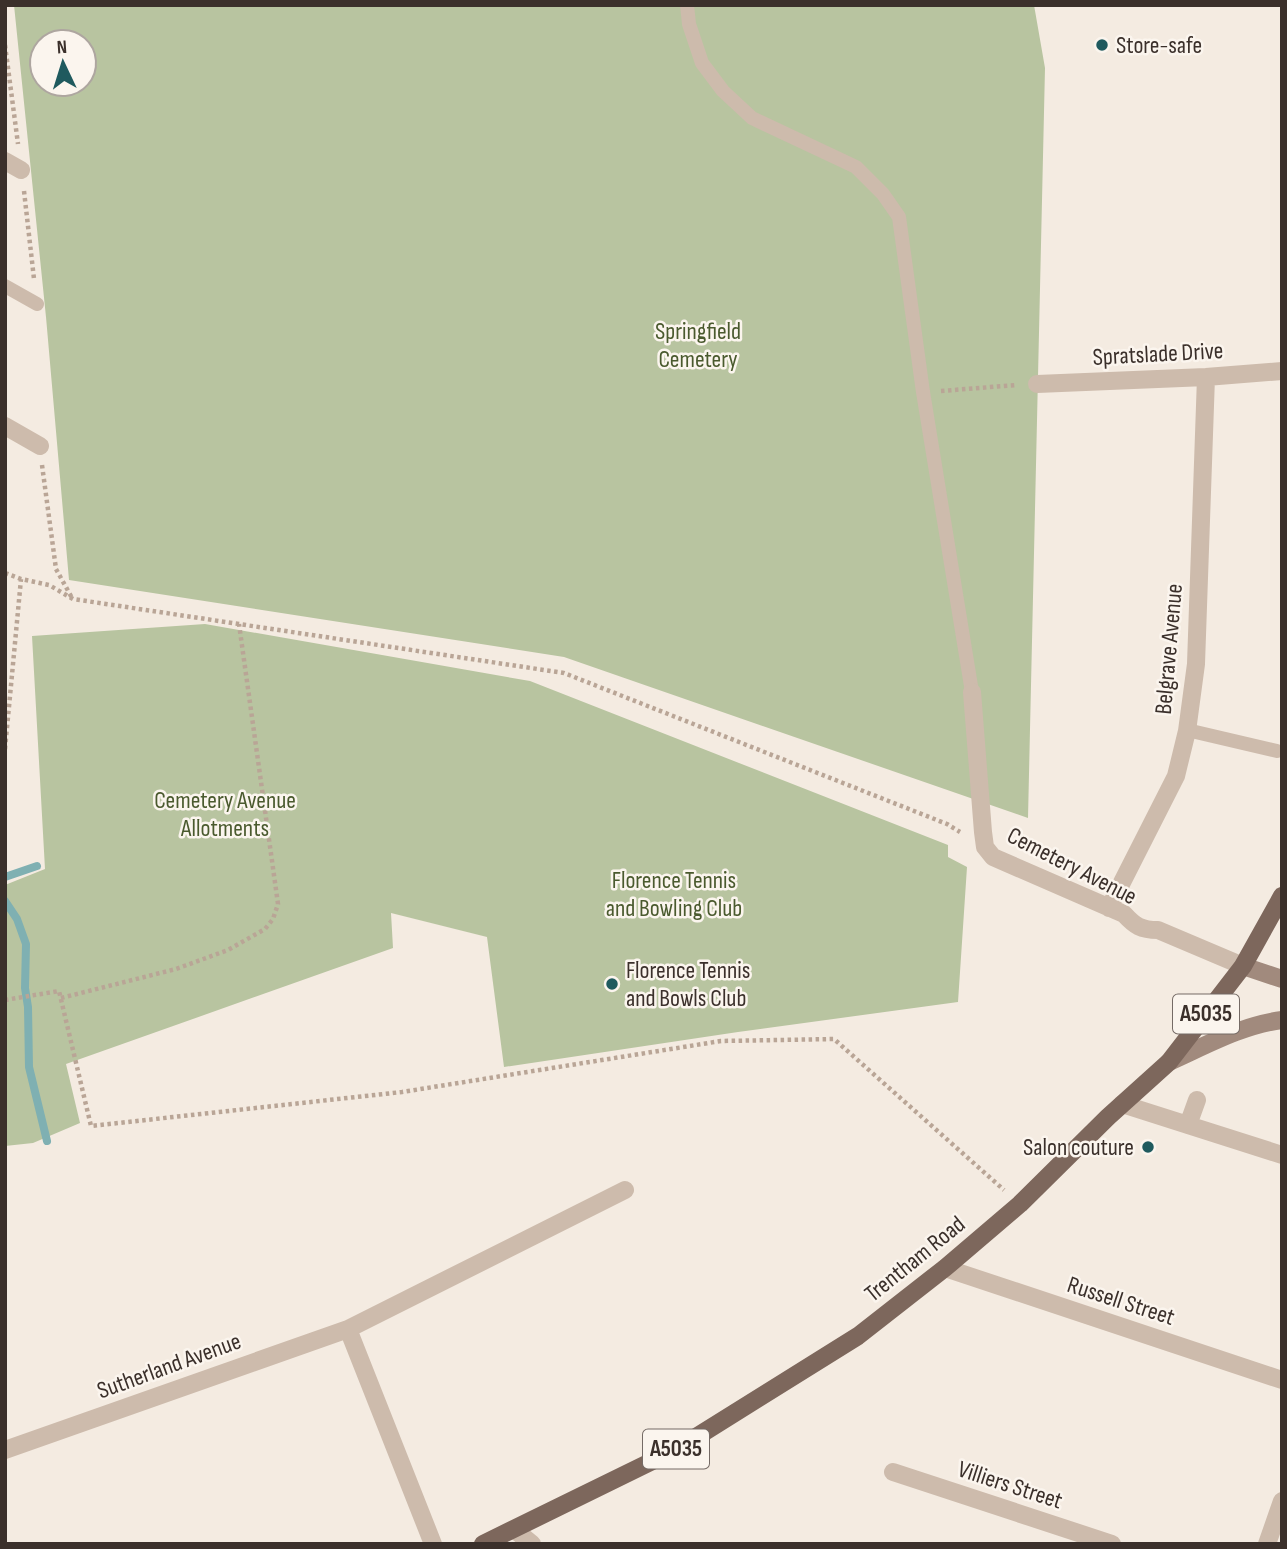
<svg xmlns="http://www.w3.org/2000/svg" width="1287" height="1549" font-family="'Sofia Sans Condensed',sans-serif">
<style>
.green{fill:#b8c4a0;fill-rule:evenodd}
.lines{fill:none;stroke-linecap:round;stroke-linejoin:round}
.stream{stroke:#7fb0b2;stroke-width:8}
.path{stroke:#b9a596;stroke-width:4.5;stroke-dasharray:3.5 3.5;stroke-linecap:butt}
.lane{stroke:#cdbbac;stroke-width:14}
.street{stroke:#cdbbac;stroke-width:18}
.secondary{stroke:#a18a7d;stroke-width:18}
.primary{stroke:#7d675c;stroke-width:18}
.poi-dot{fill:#1f5a5e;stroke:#fbf5ee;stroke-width:2.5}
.labels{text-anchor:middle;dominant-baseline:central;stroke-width:5;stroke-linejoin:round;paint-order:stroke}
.shield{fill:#fbf5ee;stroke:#756b66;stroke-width:2}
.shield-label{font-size:23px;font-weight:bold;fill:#3b302b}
.poi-label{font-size:24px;fill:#3b302b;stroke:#fbf5ee;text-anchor:start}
.park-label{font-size:24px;fill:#4a5a2e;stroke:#fbf5ee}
.street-label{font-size:24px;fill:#3b302b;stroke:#fbf5ee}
</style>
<rect width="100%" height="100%" fill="#f4ebe1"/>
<!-- green -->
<path class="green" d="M14,5H1034L1045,68L1028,818L564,657L69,580L46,317ZM42,42H84V84H42Z
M205,624L530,681L948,845V857L967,867L958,1002L738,1032L504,1067L487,937L391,913L393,948L66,1064L80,1123L33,1143L5,1146V885L45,869L32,636Z"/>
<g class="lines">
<!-- stream -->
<path class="stream" d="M5,877L37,866
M5,901L17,919L26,944L25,988L28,1007L29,1067L47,1141"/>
<!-- path -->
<path class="path" d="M5,45L18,144
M24,191L34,279
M941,391L1016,385
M42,465L56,569L72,598
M5,573L21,579L49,585L73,599L564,673L947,824L960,832
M5,749L21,579
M61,998L176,969L228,950L265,929L273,919L278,904L239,624
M5,1000L59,991L91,1126L402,1092L721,1041L834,1039L1004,1190"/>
<!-- lane -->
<path class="lane" d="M687,5L689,24L702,63L723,91L752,118L856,167L883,194L899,217L923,392L972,692
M5,286L37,304
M1187,730L1277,751"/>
<!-- street -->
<path class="street" d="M5,161L21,170
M1037,384L1206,377L1282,371
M5,426L40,446
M972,692L983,832L985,847L993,857L1124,914C1135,926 1141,930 1158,930L1243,966
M1109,908L1176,776L1187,731L1196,664L1206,377
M1122,1104L1282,1155
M1188,1125L1197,1100
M945,1268L1282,1380
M348,1329L433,1544
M5,1450L348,1329L625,1190
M893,1472L1112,1544
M515,1530L532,1544
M1267,1544L1282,1501"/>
<!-- secondary -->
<path class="secondary" d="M1243,966L1282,979
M1169,1062C1205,1046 1242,1025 1282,1020"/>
<!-- primary -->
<path class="primary" d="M483,1544L677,1449L858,1336L945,1268L1020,1204L1108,1117L1169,1062L1243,966L1282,896"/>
</g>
<!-- markers -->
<g class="poi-dot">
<circle cx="1102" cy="45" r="7"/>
<circle cx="612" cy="984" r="7"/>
<circle cx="1148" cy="1147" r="7"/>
</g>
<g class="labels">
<!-- shield labels -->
<g class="shield">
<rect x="1173" y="994.5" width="66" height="39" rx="5"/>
<rect x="643" y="1429.5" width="66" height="39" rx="5"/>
</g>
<g class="shield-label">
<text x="1206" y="1014">A5035</text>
<text x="676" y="1449">A5035</text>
</g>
<!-- poi labels -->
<g class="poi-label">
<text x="1116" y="45">Store-safe</text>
<text x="626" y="970">Florence Tennis<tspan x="626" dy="28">and Bowls Club</tspan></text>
<text x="1134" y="1147" text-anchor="end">Salon couture</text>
</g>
<!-- park labels -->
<g class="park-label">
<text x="698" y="331">Springfield<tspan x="698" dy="28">Cemetery</tspan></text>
<text x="225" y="800">Cemetery Avenue<tspan x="225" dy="28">Allotments</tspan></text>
<text x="674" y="880">Florence Tennis<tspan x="674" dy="28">and Bowling Club</tspan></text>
</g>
<!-- street labels -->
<g class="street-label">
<text transform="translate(1158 354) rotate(-3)">Spratslade Drive</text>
<text transform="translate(1169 649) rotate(-85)">Belgrave Avenue</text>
<text transform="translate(1072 866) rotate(27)">Cemetery Avenue</text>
<text transform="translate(915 1259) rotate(-39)">Trentham Road</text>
<text transform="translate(1121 1301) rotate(18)">Russell Street</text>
<text transform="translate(169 1366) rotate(-20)">Sutherland Avenue</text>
<text transform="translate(1010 1485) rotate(18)">Villiers Street</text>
</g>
</g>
<!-- border -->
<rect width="1287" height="1549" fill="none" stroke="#3b302b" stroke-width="14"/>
<!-- north arrow -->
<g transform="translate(63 63) rotate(356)"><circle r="33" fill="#fbf5ee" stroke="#aea6a0" stroke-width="2"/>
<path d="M0-5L12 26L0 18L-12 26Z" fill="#1f5a5e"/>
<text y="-10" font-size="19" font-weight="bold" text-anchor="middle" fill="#3b302b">N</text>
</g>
</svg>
